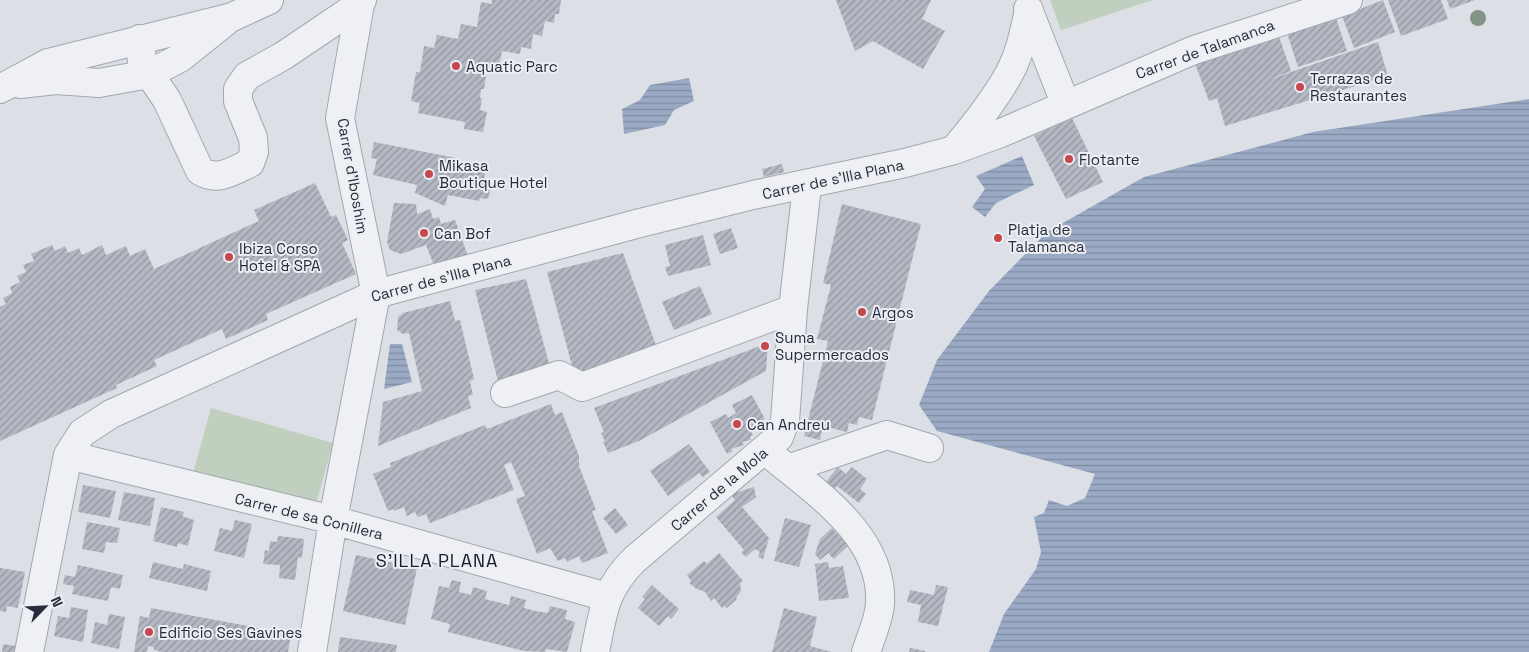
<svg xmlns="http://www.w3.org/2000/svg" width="1529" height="652" font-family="'Space Grotesk',sans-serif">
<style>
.grass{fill:#c1cfbe}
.water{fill:url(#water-rules)}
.pier{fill:#dddfe6}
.building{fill:url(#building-hatch)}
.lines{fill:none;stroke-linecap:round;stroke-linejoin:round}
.minor-casing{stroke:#a3a6af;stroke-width:30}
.minor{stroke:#eff0f4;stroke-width:28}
.tree{fill:#829485}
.poi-dot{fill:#c4484e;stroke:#eceef3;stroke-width:2}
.labels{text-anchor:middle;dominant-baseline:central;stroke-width:4;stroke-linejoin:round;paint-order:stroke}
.street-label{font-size:15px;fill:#272c3b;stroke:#eceef3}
.poi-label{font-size:15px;fill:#272c3b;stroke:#eceef3;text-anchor:start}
.quarter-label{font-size:18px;letter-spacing:1px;fill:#1a1e2c;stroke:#eceef3}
</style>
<defs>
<pattern id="water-rules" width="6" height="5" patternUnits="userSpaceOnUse" patternTransform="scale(1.25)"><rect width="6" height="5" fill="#9aaac4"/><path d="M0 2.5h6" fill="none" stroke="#7e8ba0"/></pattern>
<pattern id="building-hatch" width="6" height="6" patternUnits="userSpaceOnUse" patternTransform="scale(1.25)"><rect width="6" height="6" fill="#b4b8c2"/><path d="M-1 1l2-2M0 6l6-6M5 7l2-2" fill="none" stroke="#92969f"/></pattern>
</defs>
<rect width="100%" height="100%" fill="#dddfe6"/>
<!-- grass -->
<path class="grass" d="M1050,0H1153L1061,30Z
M211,408L333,443L315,508L193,473Z"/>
<!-- water -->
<path class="water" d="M689,78L694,101L674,110L665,125L624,134L622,109L640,100L650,85Z
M1529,99V652H989L1004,614L1036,569L1041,552L1034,517L1044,513L1049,500L1067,506L1085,498L1095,474L937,431L919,405L937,360L989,291L1047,232L1144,177L1313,132Z
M1022,156L1034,185L996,203L985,217L972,207L985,189L976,176Z
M390,344H402L412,382L384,389Z"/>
<!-- pier -->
<path class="pier" d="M1143,175L1144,177L1076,212L1111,192Z"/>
<!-- building -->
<path class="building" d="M492,0H561L559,14H555L554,23L545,21L542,36L533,34L531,49L521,47L520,54L502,51L499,66L490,65L489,70H487L484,89H481L480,98H482L480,110L487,112L483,132L464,129L465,122L418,113L420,103L411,101L416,72H420L424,46L434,48L437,35L458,39L461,24L477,27L481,2L492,4Z
M836,0H931L922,19L945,31L923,69L873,41L855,51Z
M1383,0L1395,32L1354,48L1342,16Z
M1388,0H1441L1448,19L1401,36Z
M1447,0H1475L1450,9Z
M1335,15L1347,51L1298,67L1286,30Z
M1277,31L1291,71L1265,81L1378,42L1388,76L1225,126L1217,98L1209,101L1194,61Z
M1072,118L1103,182L1066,199L1034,136Z
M374,142L456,158L454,167L485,172L484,181L492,182L488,199L480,198L479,201L448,195L445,206L415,193L417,185L373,175L377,159L371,158Z
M782,164L784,172L764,177L762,169Z
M315,183L331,217L336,215L348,240L342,243L356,274L266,314L268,320L226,339L222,329L154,360L157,366L116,385L117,388L0,441V307L6,304L3,298L12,293L10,287L20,282L17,276L26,272L23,265L34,261L31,254L52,245L55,251L65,246L68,253L79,248L82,255L102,245L106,255L126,246L130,256L145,249L154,269L259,221L254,210Z
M394,203L416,204L417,214L430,209L433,219L439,217L441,224L455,220L469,259L435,268L426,245L401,254L390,250L387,242Z
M842,204L921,224L872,420L859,417L857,425L849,423L847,432L823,426L820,440L804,436L828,341L817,339L831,285L823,283Z
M731,228L738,248L720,254L713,234Z
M703,235L711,265L668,276L665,267L670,266L665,245Z
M623,253L657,348L575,377L547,272Z
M526,279L550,367L499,385L475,290Z
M700,286L712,314L674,330L662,302Z
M450,301L455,321L460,320L474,379L470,381L473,395L468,396L471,408L378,446L383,402L422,391L409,333L403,334L397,330L398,317L403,313Z
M768,343L766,371L639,441L608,453L603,442L605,441L601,433L604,432L594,408Z
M752,395L765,419L762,421L765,425L751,432L753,435L750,437L751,440L742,442L744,445L731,449L733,451L727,454L710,422L726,414L728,418L736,413L732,405Z
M551,404L555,415L562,412L579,456V466L596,510L592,511L608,553L582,563L579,556L567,562L565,558L558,561L550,548L537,554L516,499L525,496L511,462L504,465L514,490L430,523L426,514L418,517L415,512L407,516L404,507L394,511L393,509L388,511L373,474L391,467L390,463L485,425L487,429Z
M689,444L710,472L703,477L699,473L668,496L650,471Z
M838,467L846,474L852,467L867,479L860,489L866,494L859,503L837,486L833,490L825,483Z
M83,485L116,491L110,518L78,512Z
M754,487L756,497L742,507L769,538L763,559L758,557L760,552L755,549L746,557L741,552L744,550L716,517L735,500L731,494Z
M124,492L155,498L150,526L118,520Z
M161,507L184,512L182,516L194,520L188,546L178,543L177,547L153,541Z
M615,508L628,525L616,534L603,518Z
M785,518L811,525L799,567L774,561Z
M235,520L252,524L244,558L214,551L220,528L232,531Z
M87,522L120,528L117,543L106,542L104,553L82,549Z
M832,528L848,546L834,559L828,553L820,560L815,554L820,539Z
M278,536L304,539L302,558L298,557L295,580L279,578L280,565L263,564L265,550L269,551L270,541L277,542Z
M719,553L743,581L740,583L741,591L736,598L737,599L727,608L725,606L722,608L714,598L711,601L705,592L697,589L689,583L691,581L687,575L704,561L707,564Z
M356,555L417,568L405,625L343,611Z
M153,562L183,569L184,564L211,571L207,591L149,578Z
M828,562L829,568L843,566L849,598L819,601L815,564Z
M78,565L123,575L120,589L111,587L108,601L72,594L74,586L63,584L65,575L75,577Z
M0,568L25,572L18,608L7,606L6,612L0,611Z
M452,580L461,582L459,592L471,595L473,587L487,591L485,599L509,605L511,596L526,600L524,608L535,611L548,613L550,606L567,610L565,619L575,622L567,652L546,649L545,652L524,651L448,632L450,624L431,619L439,586L449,588Z
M652,585L679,609L671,619L668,616L659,626L638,608L645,599L642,597Z
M936,585L948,587L938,626L918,622L921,605L907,602L910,590L934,595Z
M71,607L88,610L83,642L54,636L58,616L69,618Z
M151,608L291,634L288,652H162L154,650V647L148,646L147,652H134L140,616L149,618Z
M784,608L817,617L810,646L831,652H772Z
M109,614L125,617L119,649L91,643L95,622L107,625Z
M340,637L397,645L396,652H338Z
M3,644L16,646L15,652H2Z
M910,648L925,651V652H909Z"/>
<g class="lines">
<!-- minor casing -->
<g class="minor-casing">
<path id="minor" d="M1028,9L1066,105
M140,39L142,63L167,100L200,171C218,182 233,171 250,163L254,152L253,138L238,101V89L247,76L283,56L360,4
M20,84L56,80L99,83L149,74L180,58L225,22
M0,89L48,63L232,17L269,0
M954,150C974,126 994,101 1009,74C1020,54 1024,32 1029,10
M505,393L559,375L582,387L793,309
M766,451C813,491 884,534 880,604C879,619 871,637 866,652
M68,455L333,520L607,597
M788,469L887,435L929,448
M29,652L68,455L82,433L111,414L376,294L640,223L753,195L905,163L954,150L1001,133L1194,50L1348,0
M312,652L333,520L376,294L340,118L360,4L362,0
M595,652C603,613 604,590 634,560L779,437L785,421L793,309L807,186"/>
</g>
<!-- minor -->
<use href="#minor" class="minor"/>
</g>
<!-- trees -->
<circle class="tree" cx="1478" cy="18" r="8"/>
<!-- markers -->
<g class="poi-dot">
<circle cx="456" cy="66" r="5"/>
<circle cx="1300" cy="87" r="5"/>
<circle cx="1069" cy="159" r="5"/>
<circle cx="429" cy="174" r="5"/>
<circle cx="424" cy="233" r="5"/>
<circle cx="998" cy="238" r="5"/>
<circle cx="229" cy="257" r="5"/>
<circle cx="862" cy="312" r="5"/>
<circle cx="765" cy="346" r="5"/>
<circle cx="737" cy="424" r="5"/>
<circle cx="149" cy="632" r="5"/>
</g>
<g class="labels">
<!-- street labels -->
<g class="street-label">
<text transform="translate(1205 49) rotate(-20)">Carrer de Talamanca</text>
<text transform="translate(353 176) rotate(80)">Carrer d'Iboshim</text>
<text transform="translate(833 179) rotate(-12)">Carrer de s'Illa Plana</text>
<text transform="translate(441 278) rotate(-15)">Carrer de s'Illa Plana</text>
<text transform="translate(719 489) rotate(-40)">Carrer de la Mola</text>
<text transform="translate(309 516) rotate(14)">Carrer de sa Conillera</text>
</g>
<!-- poi labels -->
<g class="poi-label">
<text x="466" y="66">Aquatic Parc</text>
<text x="1310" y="78">Terrazas de<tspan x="1310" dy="17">Restaurantes</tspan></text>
<text x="1079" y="159">Flotante</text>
<text x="439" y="165">Mikasa<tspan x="439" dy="17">Boutique Hotel</tspan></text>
<text x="1008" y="229">Platja de<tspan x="1008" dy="17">Talamanca</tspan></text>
<text x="434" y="233">Can Bof</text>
<text x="239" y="248">Ibiza Corso<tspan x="239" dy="17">Hotel &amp; SPA</tspan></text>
<text x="872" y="312">Argos</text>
<text x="775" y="337">Suma<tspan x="775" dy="17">Supermercados</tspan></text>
<text x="747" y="424">Can Andreu</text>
<text x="159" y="632">Edificio Ses Gavines</text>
</g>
<!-- quarter labels -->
<g class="quarter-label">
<text x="437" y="560">S'ILLA PLANA</text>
</g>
</g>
<!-- north arrow -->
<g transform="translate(45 607) rotate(66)" stroke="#eceef3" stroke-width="4" paint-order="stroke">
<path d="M0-4L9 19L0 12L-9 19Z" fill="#272c3b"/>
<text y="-8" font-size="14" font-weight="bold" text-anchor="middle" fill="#272c3b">N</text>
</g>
</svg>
